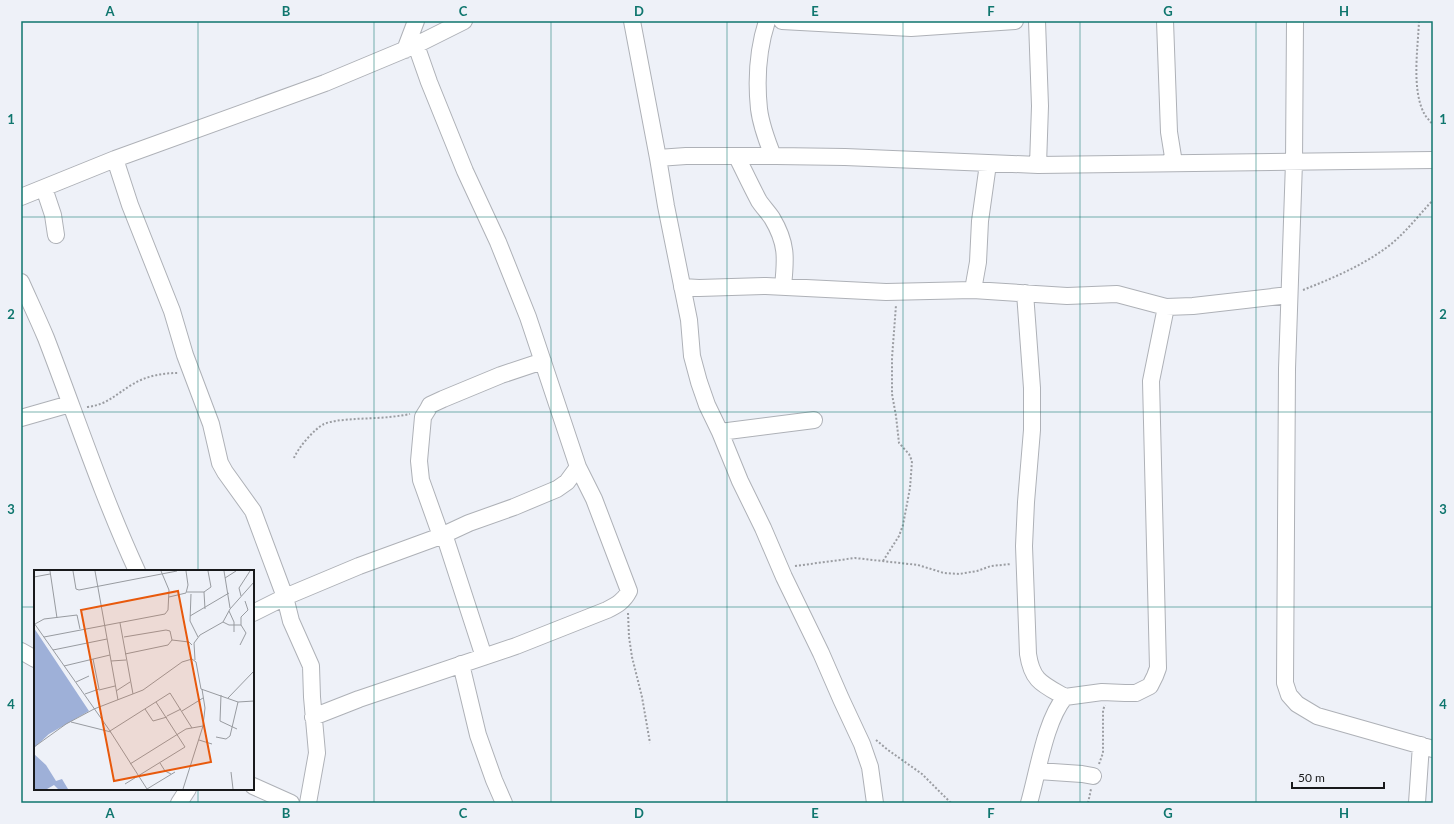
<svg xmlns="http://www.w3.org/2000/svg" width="1454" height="824" font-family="Lato,sans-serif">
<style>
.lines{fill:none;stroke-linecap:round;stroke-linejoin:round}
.minor-casing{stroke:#aeb1b7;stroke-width:18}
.path{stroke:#9b9da2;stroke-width:2;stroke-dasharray:2 2;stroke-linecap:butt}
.minor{stroke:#fff;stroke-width:16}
.grid{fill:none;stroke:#0f766e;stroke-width:1;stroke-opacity:0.55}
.inset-road{fill:none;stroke:#989ba0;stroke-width:1}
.view{fill:#e8590c;fill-opacity:0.15;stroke:#e8590c;stroke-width:2}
.inset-edge{fill:none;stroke:#18191b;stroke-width:2}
.neatline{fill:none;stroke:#0f766e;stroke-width:1.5}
.grid-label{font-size:13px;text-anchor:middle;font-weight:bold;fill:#0f766e}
</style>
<rect width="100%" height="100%" fill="#eef1f8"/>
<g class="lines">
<!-- minor casing -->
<g class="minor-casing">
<path id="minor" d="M632,21L658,158L666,206L689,320L692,356L699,382L707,405L720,432L740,481L763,528L784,577L821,653L841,699L862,744L870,767L875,803
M767,21C758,49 756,80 759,109C761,125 767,141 773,156
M782,21L911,28L1015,21
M1037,21L1040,106L1038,165
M1165,21L1169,132L1174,163
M1295,21L1294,162L1287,369L1285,683L1289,695L1297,704L1317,716L1433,749
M405,50L416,21
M737,157C744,171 751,186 759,201C763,207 768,212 772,218C787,243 786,258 783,286
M658,158L686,156H776L845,157L1038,165L1433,160
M115,159L130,205L172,311L185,355L211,424L220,463L225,472L253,511L285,597L291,621L311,666L312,697L317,753L308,803
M44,188L53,215L56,235
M21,197L115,159L325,83L416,45L464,21
M21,282C29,300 38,319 46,338C76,416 102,495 137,571
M682,287L699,288L766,286L886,292L973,290L1067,296L1117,294L1166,307L1193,306L1289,295
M973,290L978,262L980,221L988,164
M1025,293L1032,388V430L1026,502L1024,546L1028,654C1032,681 1042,684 1065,697
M21,418L70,404
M720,432L814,420
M444,534L484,657
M441,536L421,480L419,461L423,417L428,409L430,405L443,399L501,375L543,361
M253,613L285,597L359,566L441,536L469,523L514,507L557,489L567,482L578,467
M21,651L35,659
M461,664L478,735L494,780L504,803
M313,717L359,699L516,646L607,610C617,605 624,601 629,591L594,499L578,467L528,317L498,242L465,171L429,82L416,45
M1038,771L1082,774L1093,776
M253,786L291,803
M179,803L188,789
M1029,803C1038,772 1045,721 1065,697L1102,692L1125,693H1136L1150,686L1155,676L1158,668L1151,381L1166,307
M1417,803L1421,745"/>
</g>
<!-- path -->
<path class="path" d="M1419,21C1418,48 1411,91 1425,115C1427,118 1430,121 1433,125
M1303,290C1333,278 1364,265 1390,245C1406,232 1419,215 1433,200
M87,407C107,405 116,394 133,384C146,376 163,373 178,373
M294,458C298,448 314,429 324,424C334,420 345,420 355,419C373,418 391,418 410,414
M883,561L899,536L903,525L910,488L912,461L909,454L899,443L896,416L892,394V358L896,305
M795,566L855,558L918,565L944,573L959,574L977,571L991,566L1011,564
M628,613L629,637L632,657L642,697L650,743
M876,740L888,750L922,774L951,803
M1099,764L1103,753V710L1105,705
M1088,803L1091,789"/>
<!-- minor -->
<use href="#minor" class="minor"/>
</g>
<!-- grid -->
<path class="grid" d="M198,21V571M374,21V803M551,21V803M727,21V803M903,21V803M1080,21V803M1256,21V803M21,217H1433M21,412H1433M21,607H35M253,607H1433M198,789V803"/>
<!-- overview -->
<g transform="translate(34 570)">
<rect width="220" height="220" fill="#eef1f8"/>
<path d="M0,58L55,141L15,164L0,178ZM0,184L12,195L22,211L28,209L34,219H24L20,215L13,219H0Z" fill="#9eb0d8"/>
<path class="inset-road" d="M16,1L23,48M39,1L42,19L45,20L143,1M61,1L84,130M190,1L196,38M0,7L16,4M191,8L202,1M153,22H170L171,39M170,22L177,17L174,1M157,24L156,51L164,67M207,26L205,18L216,1M135,27L152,23L154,15L152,1M195,41L200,52V62M156,46L195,23M189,52L195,55H207V47L214,40L211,31M0,53L76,161L113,219M86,53L99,124M1,54L10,49L43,45L46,59M10,67L131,44L134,40L135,20L127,1M90,67L132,60L136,61L138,70L134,75L91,84M138,70L155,72L158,75M206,75L212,63L207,55M19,80L73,69M161,90L160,73L166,65L189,52L196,39L220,12M77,91L92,90M30,96L76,85M42,112L55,106M65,120L81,116M82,121L96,112M51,124L65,119L59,89M187,125L186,151L203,159M194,128L220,101M111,139L119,151L133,147M148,141L169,128M133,146L147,139M37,152L77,162M76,161L136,123L158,158M182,167L192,169L196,166L204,132M165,170L178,174M0,177L32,154L60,139L109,120L148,92L158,89L162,92L167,119L204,132L220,131M126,193L131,201L137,204M96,194L152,159L169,156M197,202L199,219M91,214L151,177L122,132M113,219L141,202M149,219L169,156L171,138L168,119"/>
<path class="view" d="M144,21L177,192L80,211L47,40Z"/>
<rect width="220" height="220" class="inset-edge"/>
</g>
<!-- border -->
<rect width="1454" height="824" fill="none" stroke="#eef1f8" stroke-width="44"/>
<!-- scale -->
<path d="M1292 782v6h92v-6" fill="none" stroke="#18191b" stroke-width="2"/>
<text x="1298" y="782" font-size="12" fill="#18191b" stroke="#eef1f8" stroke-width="3" paint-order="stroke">50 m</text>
<rect x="22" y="22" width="1410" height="780" class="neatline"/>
<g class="grid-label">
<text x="110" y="16">A</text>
<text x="286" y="16">B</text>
<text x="463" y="16">C</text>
<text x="639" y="16">D</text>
<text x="815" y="16">E</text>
<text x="991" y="16">F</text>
<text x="1168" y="16">G</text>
<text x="1344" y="16">H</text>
<text x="11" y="124">1</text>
<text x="1443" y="124">1</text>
<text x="11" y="319">2</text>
<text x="1443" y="319">2</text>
<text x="11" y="514">3</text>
<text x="1443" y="514">3</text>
<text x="11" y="709">4</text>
<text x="1443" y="709">4</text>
<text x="110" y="818">A</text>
<text x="286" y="818">B</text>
<text x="463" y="818">C</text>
<text x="639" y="818">D</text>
<text x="815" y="818">E</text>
<text x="991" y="818">F</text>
<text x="1168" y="818">G</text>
<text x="1344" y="818">H</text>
</g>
</svg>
